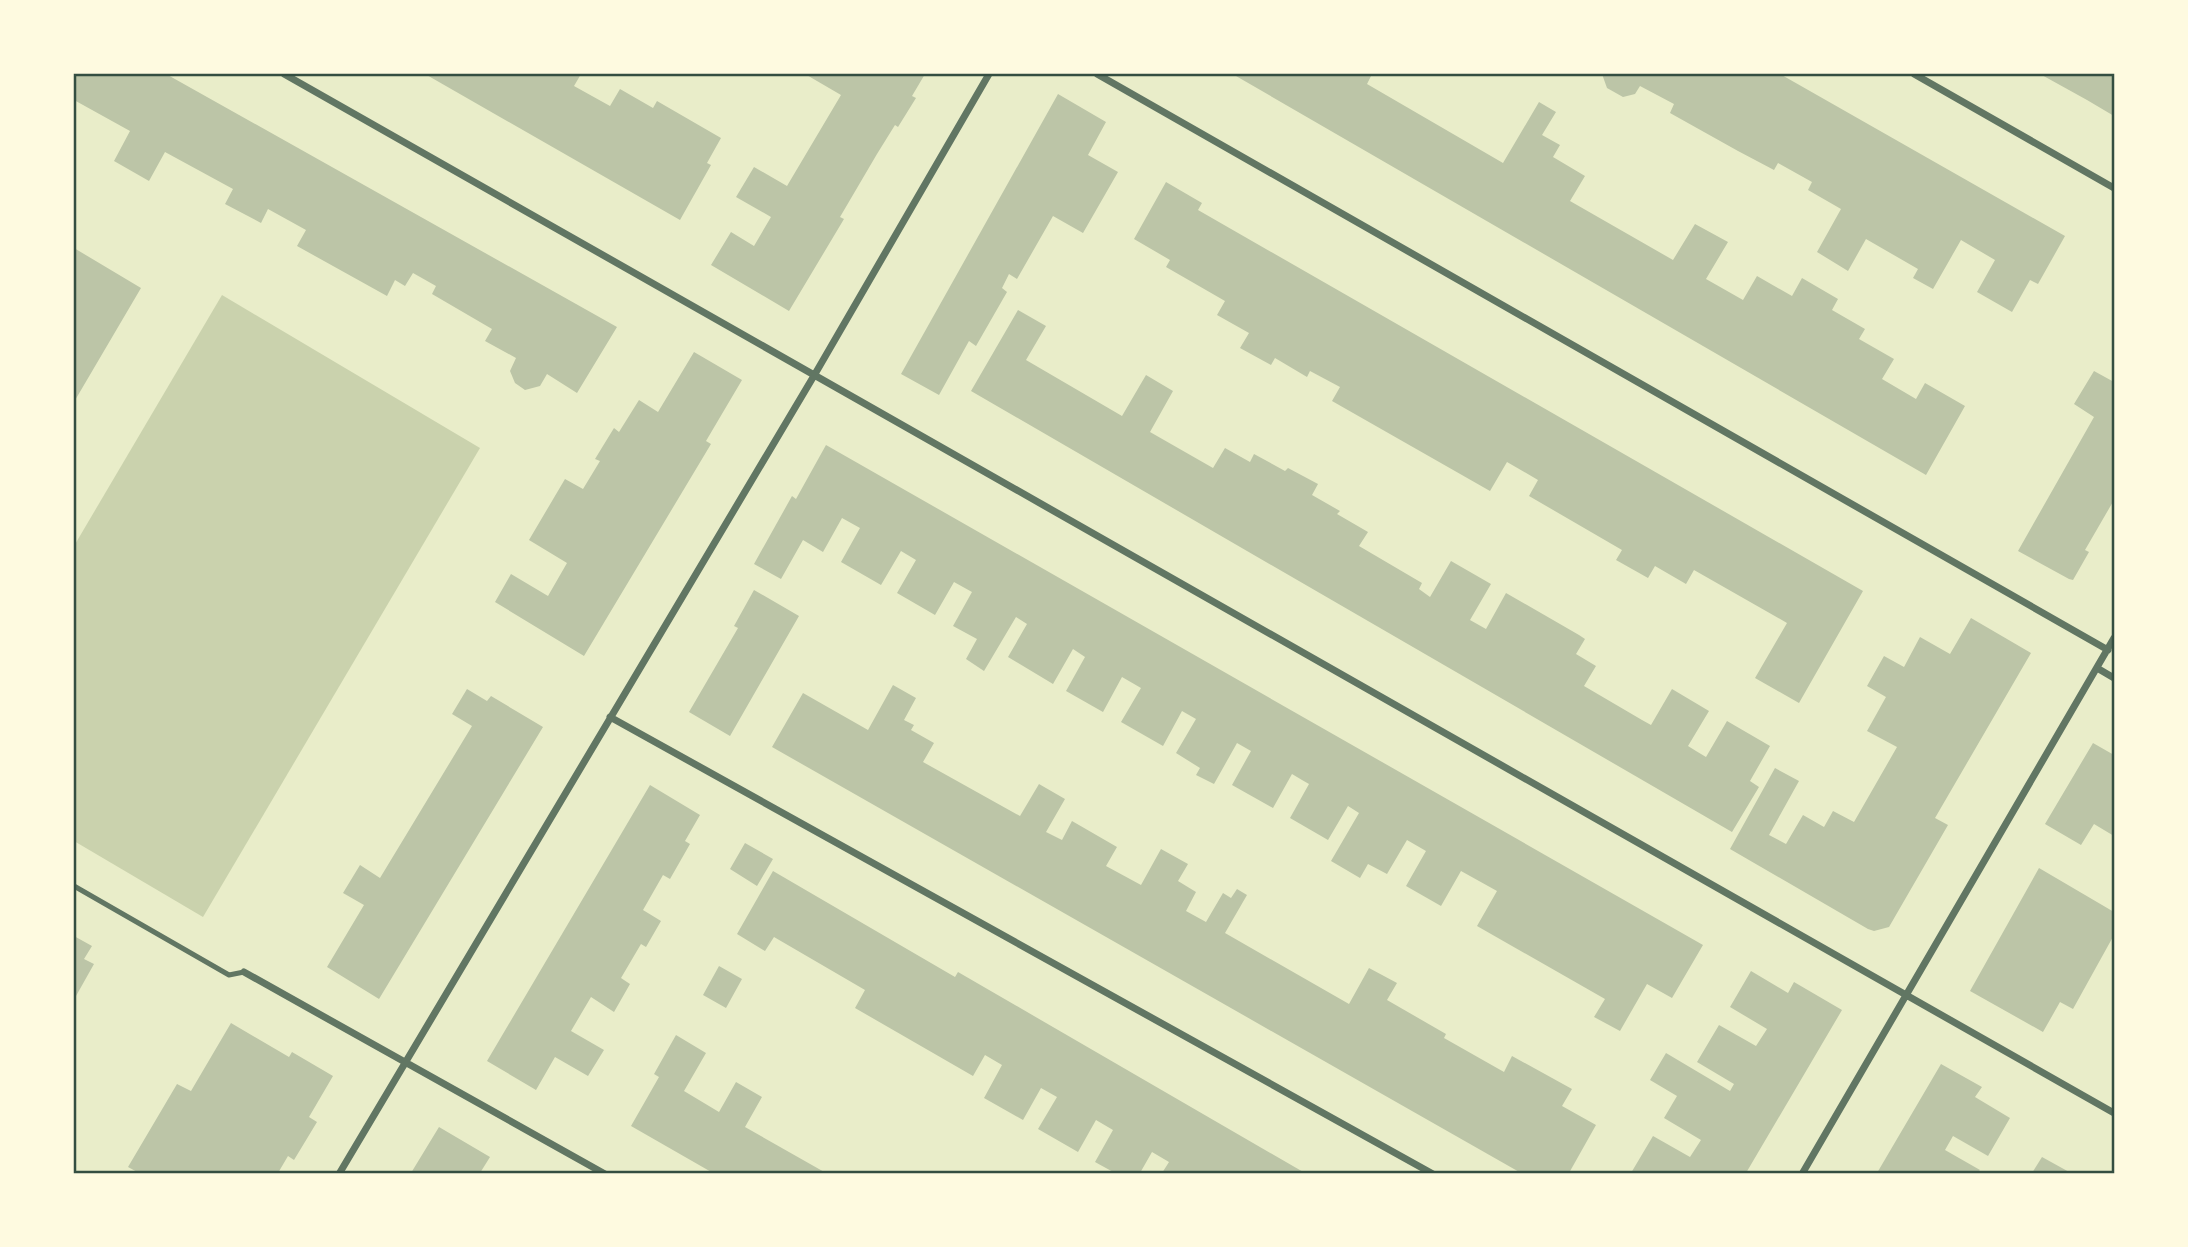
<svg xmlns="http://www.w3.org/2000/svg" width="2188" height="1247" font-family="'Work Sans',sans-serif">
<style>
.green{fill:#cad2ad}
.building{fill:#bcc5a7}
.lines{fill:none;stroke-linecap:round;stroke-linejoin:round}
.service{stroke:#617663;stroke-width:5}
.minor{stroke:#617663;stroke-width:7}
.neatline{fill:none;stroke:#344e41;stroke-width:2.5}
</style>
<rect width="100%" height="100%" fill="#e9edc9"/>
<!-- green -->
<path class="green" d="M222,295L480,448L203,917L74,841V546Z"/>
<!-- building -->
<path class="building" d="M74,74H166L617,327L577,393L547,374L540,386L525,390L515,383L510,371L516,358L485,341L492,329L432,294L436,286L413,273L405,286L395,280L387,296L297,246L306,230L268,209L261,223L225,204L233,189L165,152L149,181L114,161L130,131L74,100Z
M425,74H581L574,86L610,106L620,89L653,108L657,101L721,138L707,163L711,165L680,220Z
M805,74H925L912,96L916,98L898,127L895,125L877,154L840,217L844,219L789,311L711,265L731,232L754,246L771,217L736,197L754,167L787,186L841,95Z
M1238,74H1372L1367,84L1503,163L1539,102L1556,112L1542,135L1560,145L1553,157L1585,176L1570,201L1673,260L1695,224L1728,242L1706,279L1743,300L1757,276L1792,296L1802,278L1838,299L1832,310L1865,329L1859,339L1894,359L1882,379L1916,399L1925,383L1965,406L1926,475L1236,76Z
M1602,74H1780L2065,236L2038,284L2030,280L2012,312L1977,292L1995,260L1961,240L1933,289L1913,278L1918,269L1866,239L1848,271L1817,252L1841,209L1808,190L1812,182L1778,163L1774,170L1738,151L1670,113L1674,104L1640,86L1635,94L1623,97L1607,88Z
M2040,74H2114V116L2087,100Z
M1058,94L1106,122L1088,155L1118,172L1083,233L1053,216L1017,279L1009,274L1002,288L1007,292L976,346L969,341L939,395L901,374Z
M1166,182L1202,203L1198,210L1863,591L1799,703L1755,678L1787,623L1694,570L1686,584L1655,566L1648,578L1616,560L1622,550L1529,496L1538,480L1507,462L1490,491L1332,401L1340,387L1310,371L1307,377L1275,358L1271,365L1240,348L1249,333L1217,315L1225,301L1166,267L1170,260L1134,239Z
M74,248L141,288L74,402Z
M1018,310L1046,326L1026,360L1122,416L1146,375L1173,391L1150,432L1213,468L1225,448L1250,462L1254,454L1285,471L1288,468L1318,484L1312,495L1340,511L1337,514L1368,532L1359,546L1422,583L1419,589L1430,597L1451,561L1491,584L1470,620L1486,629L1506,593L1579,635L1585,639L1576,654L1596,666L1584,686L1642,720L1651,725L1672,689L1709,711L1688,746L1696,751L1706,757L1727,721L1770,746L1750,781L1759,787L1732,832L971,391Z
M694,352L742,380L706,441L711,444L584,656L495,602L511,574L548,596L567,563L529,540L565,479L583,489L600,461L595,459L614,428L619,432L639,400L658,412Z
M2094,371L2114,382V500L2085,550L2089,552L2073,580L2069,579L2018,551L2094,417L2074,404Z
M826,445L1703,945L1672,998L1647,984L1620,1031L1594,1017L1605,999L1477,926L1497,891L1461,871L1441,906L1406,886L1426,851L1407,840L1387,874L1368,864L1360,878L1331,861L1359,813L1348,806L1328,840L1290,818L1309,784L1302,780L1292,774L1273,808L1232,785L1251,751L1237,743L1214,784L1196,775L1200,768L1176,753L1196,719L1182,711L1163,746L1121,722L1141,688L1122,677L1103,712L1066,691L1085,657L1073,649L1053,684L1008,657L1027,624L1016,617L984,671L966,659L977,639L953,626L972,592L954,582L935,615L897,593L916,560L901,551L881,585L841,562L860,528L842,518L823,552L803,540L781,579L754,564L792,496L796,499Z
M754,590L799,616L730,736L689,712L738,628L734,626Z
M1971,618L2031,653L1935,818L1948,825L1889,927L1874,931L1868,929L1730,849L1775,768L1799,781L1769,835L1786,844L1803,815L1824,827L1833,811L1854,822L1897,747L1867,731L1886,697L1867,686L1884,656L1904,667L1920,637L1950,654Z
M893,685L916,698L904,720L914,725L911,730L934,743L923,762L1020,816L1039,784L1065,799L1046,832L1062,840L1072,821L1117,847L1106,866L1141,885L1161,849L1188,864L1178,881L1196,892L1186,911L1206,922L1223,893L1231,898L1237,889L1247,895L1225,933L1349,1004L1369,968L1397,983L1387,1000L1446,1034L1444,1038L1504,1072L1512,1056L1572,1089L1562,1106L1596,1125L1569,1173H1521L772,747L803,693L868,730Z
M467,689L487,701L491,696L543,727L379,999L327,967L364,905L343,893L360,865L380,878L400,845L472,726L452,714Z
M2093,743L2114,755V836L2094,824L2081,845L2045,824Z
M650,785L700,815L685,841L690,844L670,879L663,875L643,910L661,921L646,947L641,944L621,978L630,984L614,1012L591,997L571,1031L604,1050L588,1076L555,1057L536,1090L487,1061Z
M745,843L773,859L757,886L730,869Z
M2039,868L2114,912V935L2073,1009L2060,1002L2043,1032L1970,991Z
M773,871L955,977L958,972L1305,1173H1162L1169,1162L1152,1152L1140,1173H1115L1095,1162L1113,1130L1096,1120L1078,1152L1038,1129L1057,1097L1041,1088L1023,1120L984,1098L1002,1065L985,1055L973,1076L855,1008L865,990L774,937L765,951L737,934Z
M74,936L92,946L84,959L94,964L76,996L74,995Z
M719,966L742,979L726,1008L703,995Z
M1751,971L1788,993L1794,982L1842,1010L1746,1173H1631L1653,1136L1690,1157L1701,1140L1664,1118L1677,1096L1650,1080L1666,1053L1730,1091L1734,1084L1697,1062L1719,1025L1756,1046L1767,1029L1730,1007Z
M231,1023L289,1057L292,1052L333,1076L309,1117L317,1122L294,1160L288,1156L278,1173H139L128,1167L177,1084L191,1091Z
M676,1035L706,1053L684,1091L719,1112L736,1082L762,1097L745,1127L826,1173H713L631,1126L659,1077L654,1074Z
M1941,1064L1982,1087L1975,1097L2010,1118L1988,1156L1953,1136L1945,1150L1980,1170L1977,1173H1877Z
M439,1127L490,1157L480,1173H411Z
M2042,1157L2071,1173H2032Z"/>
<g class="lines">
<!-- service -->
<path class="service" d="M74,886L229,975L244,972"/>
<!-- minor -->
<path class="minor" d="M284,74L2114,1113
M1097,74L2108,650
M1914,74L2114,188
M2097,668L2114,678
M610,717L1433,1174
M244,972L605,1174
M339,1174L815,374L989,74
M1802,1174L2114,638"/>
</g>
<!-- border -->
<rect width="2188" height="1247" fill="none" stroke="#fefae0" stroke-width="150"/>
<rect x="75" y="75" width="2038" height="1097" class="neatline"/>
</svg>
